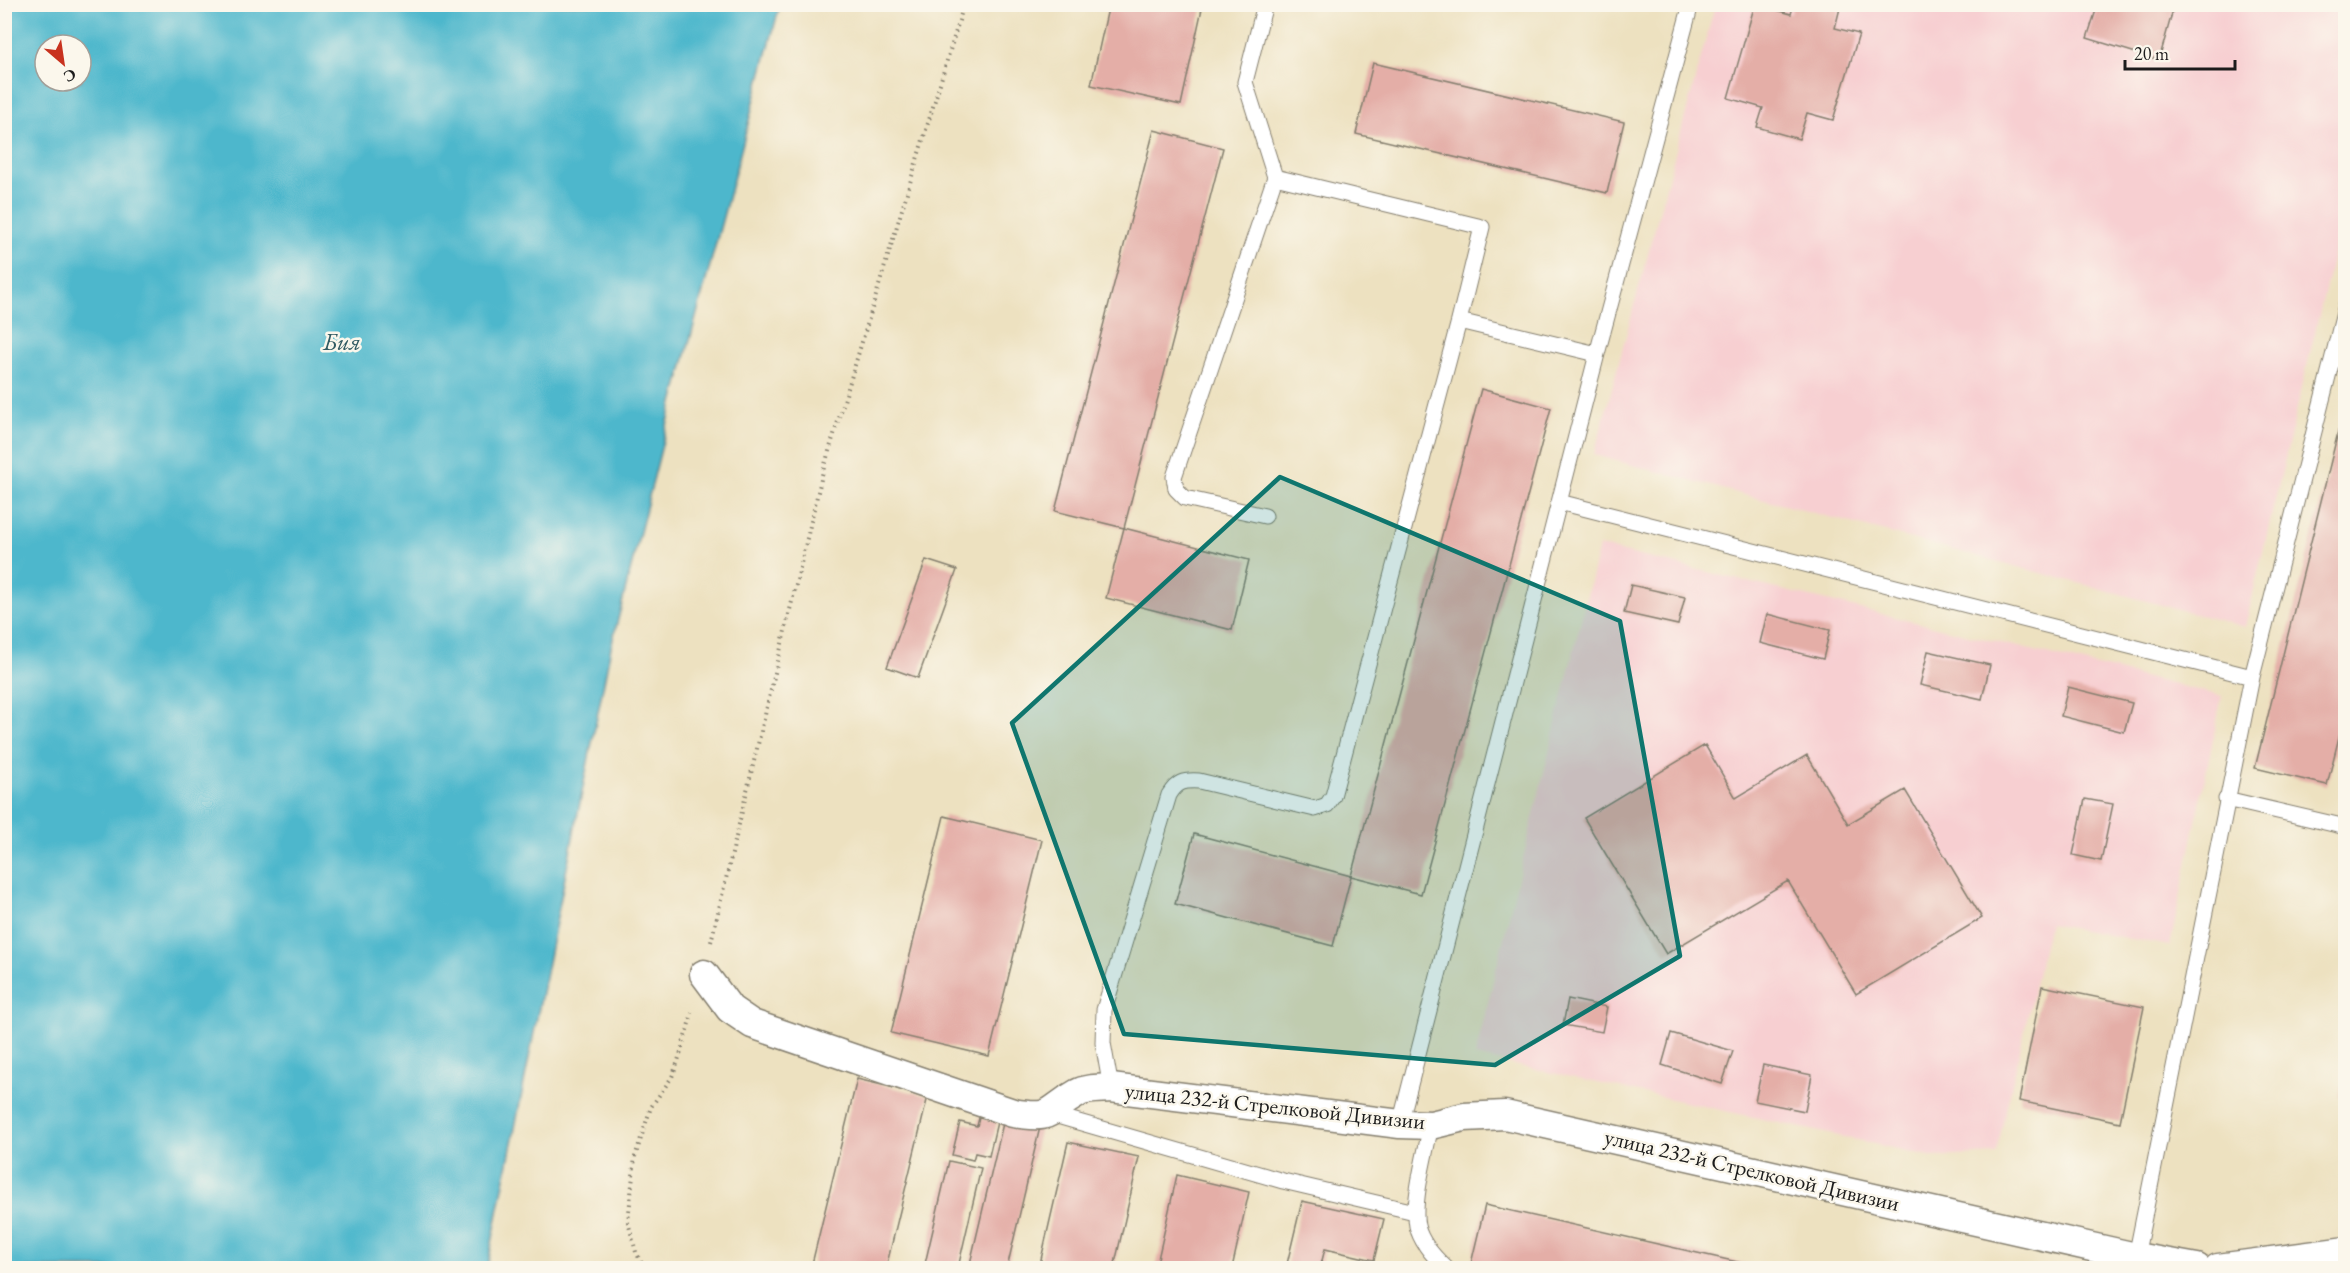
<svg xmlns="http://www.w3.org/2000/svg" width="2350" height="1273" font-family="'EB Garamond',serif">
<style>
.built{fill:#f7cfd1}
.water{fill:#4eb7cc;stroke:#356a74;stroke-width:1.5;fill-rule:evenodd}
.building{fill:#e4aea7}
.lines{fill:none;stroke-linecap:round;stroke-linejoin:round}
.lane-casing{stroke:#847e6e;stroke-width:17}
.street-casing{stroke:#847e6e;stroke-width:31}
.path{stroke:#847e6e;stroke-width:4;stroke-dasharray:1.5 4.5;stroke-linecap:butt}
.lane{stroke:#fff;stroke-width:15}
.street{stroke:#fff;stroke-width:28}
.marked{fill:#0f766e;fill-opacity:0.2;stroke:#0f766e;stroke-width:4.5;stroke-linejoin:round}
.labels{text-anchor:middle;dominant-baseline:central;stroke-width:5;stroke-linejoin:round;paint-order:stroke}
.street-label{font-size:22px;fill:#1c1c1c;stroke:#fbf7ec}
.water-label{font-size:24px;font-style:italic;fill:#305a62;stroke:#fbf7ec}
</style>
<rect width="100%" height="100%" fill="#fbf7ec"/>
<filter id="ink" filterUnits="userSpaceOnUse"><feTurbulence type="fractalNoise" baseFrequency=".0167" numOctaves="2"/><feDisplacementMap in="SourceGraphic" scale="12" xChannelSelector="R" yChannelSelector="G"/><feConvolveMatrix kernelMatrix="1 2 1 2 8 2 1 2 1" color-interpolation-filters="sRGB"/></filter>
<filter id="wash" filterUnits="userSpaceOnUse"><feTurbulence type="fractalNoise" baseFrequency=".008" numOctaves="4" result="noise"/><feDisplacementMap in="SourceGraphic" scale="24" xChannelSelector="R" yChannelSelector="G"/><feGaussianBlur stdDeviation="1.35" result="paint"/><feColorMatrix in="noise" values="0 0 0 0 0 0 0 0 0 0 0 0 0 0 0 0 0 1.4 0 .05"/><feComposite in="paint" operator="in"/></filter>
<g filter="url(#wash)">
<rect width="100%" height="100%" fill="#ede1c0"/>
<!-- built -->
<path class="built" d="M1715,5H2345V206L2245,627L1594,455Z
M1599,546L2222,696L2170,946L2049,924L1996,1154L1934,1157L1475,1056Z"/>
<!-- water -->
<path class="water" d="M5,4L780,5L666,429L611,647L487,1268H5ZM45,45H81V81H45Z"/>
<g id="blocks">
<!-- building -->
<path class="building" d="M1109,4H1203L1181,105L1091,85Z
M1755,4L1791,14L1794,4H1841L1835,28L1859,34L1833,120L1807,113L1799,139L1757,127L1763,108L1728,98Z
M2098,4L2174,6L2159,60L2087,38Z
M1373,63L1624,122L1607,193L1356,134Z
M1154,130L1223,148L1124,528L1055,511Z
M1481,389L1551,408L1421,894L1351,876L1333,946L1175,904L1194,834L1351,876Z
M2345,404L2346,709L2327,785L2255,768Z
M1124,528L1249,560L1232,630L1106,598Z
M926,560L957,570L918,678L887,667Z
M1631,585L1685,597L1678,625L1624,613Z
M1767,614L1830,630L1823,659L1760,643Z
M1928,651L1990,665L1982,699L1920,685Z
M2068,687L2132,703L2124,732L2061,716Z
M1705,745L1736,798L1807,755L1848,824L1905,790L1982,918L1856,994L1788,881L1666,954L1584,818Z
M2085,799L2113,804L2101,861L2073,855Z
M944,816L1042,840L989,1056L891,1033Z
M2042,986L2144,1007L2120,1122L2019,1101Z
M1568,999L1607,1007L1602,1032L1563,1025Z
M1671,1033L1733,1051L1722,1084L1662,1065Z
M1763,1065L1812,1075L1805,1111L1755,1101Z
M2346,1072V1098L2339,1096Z
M857,1079L928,1096L886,1268H811Z
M979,1118L997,1122L989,1156L975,1153L973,1160L952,1155L960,1122L977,1126Z
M1004,1119L1040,1127L1007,1268H969Z
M1068,1142L1139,1157L1114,1268H1039Z
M949,1161L981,1168L958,1268H924Z
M1177,1175L1249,1192L1232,1268H1156Z
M1302,1201L1384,1219L1374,1260L1325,1249L1320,1268H1286Z
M1485,1205L1764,1268H1470Z"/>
</g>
</g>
<g filter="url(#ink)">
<use href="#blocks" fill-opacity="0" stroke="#847e6e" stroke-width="1.5"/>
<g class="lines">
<!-- lane casing -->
<g class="lane-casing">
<path id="lane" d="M1459,321L1597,354
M1559,502L2252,677
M1265,516L1185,498L1176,489L1174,477L1275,177L1245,82L1265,4
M2226,799L2346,827
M1111,1088L1103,1043L1104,1010L1169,795C1177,782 1183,780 1199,781L1315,809L1327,805L1333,796L1459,321L1482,227L1275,177
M1061,1117L1283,1181L1415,1212
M1400,1124L1597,354L1691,4
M1431,1125C1426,1151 1412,1202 1417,1226C1421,1243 1434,1257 1446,1268
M2136,1257L2252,677L2346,305"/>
</g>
<!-- street casing -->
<g class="street-casing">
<path id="street" d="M704,974L730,1009L752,1024L1013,1113C1055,1120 1046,1111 1078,1093C1086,1088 1101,1089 1111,1088L1400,1124L1431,1125L1464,1117L1505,1115L2136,1257L2197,1268
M2218,1268L2346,1251"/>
</g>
<!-- path -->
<path class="path" d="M711,942L823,471L964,4
M644,1268L636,1252L628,1222L635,1157L651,1107L672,1077L678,1061L692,1013"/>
<!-- lane -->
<use href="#lane" class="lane"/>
<!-- street -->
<use href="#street" class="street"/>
</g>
</g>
<!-- marked area -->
<path class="marked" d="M1280,477L1620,621L1680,956L1495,1065L1124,1034L1012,723Z"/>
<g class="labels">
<!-- street labels -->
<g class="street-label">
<text transform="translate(1275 1106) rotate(6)">улица 232-й Стрелковой Дивизии</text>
<text transform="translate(1752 1170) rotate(13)">улица 232-й Стрелковой Дивизии</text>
</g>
<!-- water labels -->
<g class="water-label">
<text x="342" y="341">Бия</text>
</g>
</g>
<!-- margin -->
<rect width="2350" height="1273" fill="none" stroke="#fbf7ec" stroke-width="24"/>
<!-- north arrow -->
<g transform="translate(63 63) rotate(151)"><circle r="28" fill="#fbf7ec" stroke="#a29f99" stroke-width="1.5"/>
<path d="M0-4.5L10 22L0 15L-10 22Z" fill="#c8321e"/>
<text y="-9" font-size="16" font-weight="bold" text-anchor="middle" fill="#1c1c1c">С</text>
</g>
<!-- scale -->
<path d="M2125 60v9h110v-9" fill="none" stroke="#1c1c1c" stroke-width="3"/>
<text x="2134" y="60" font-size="18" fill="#1c1c1c" stroke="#fbf7ec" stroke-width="4.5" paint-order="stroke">20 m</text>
</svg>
